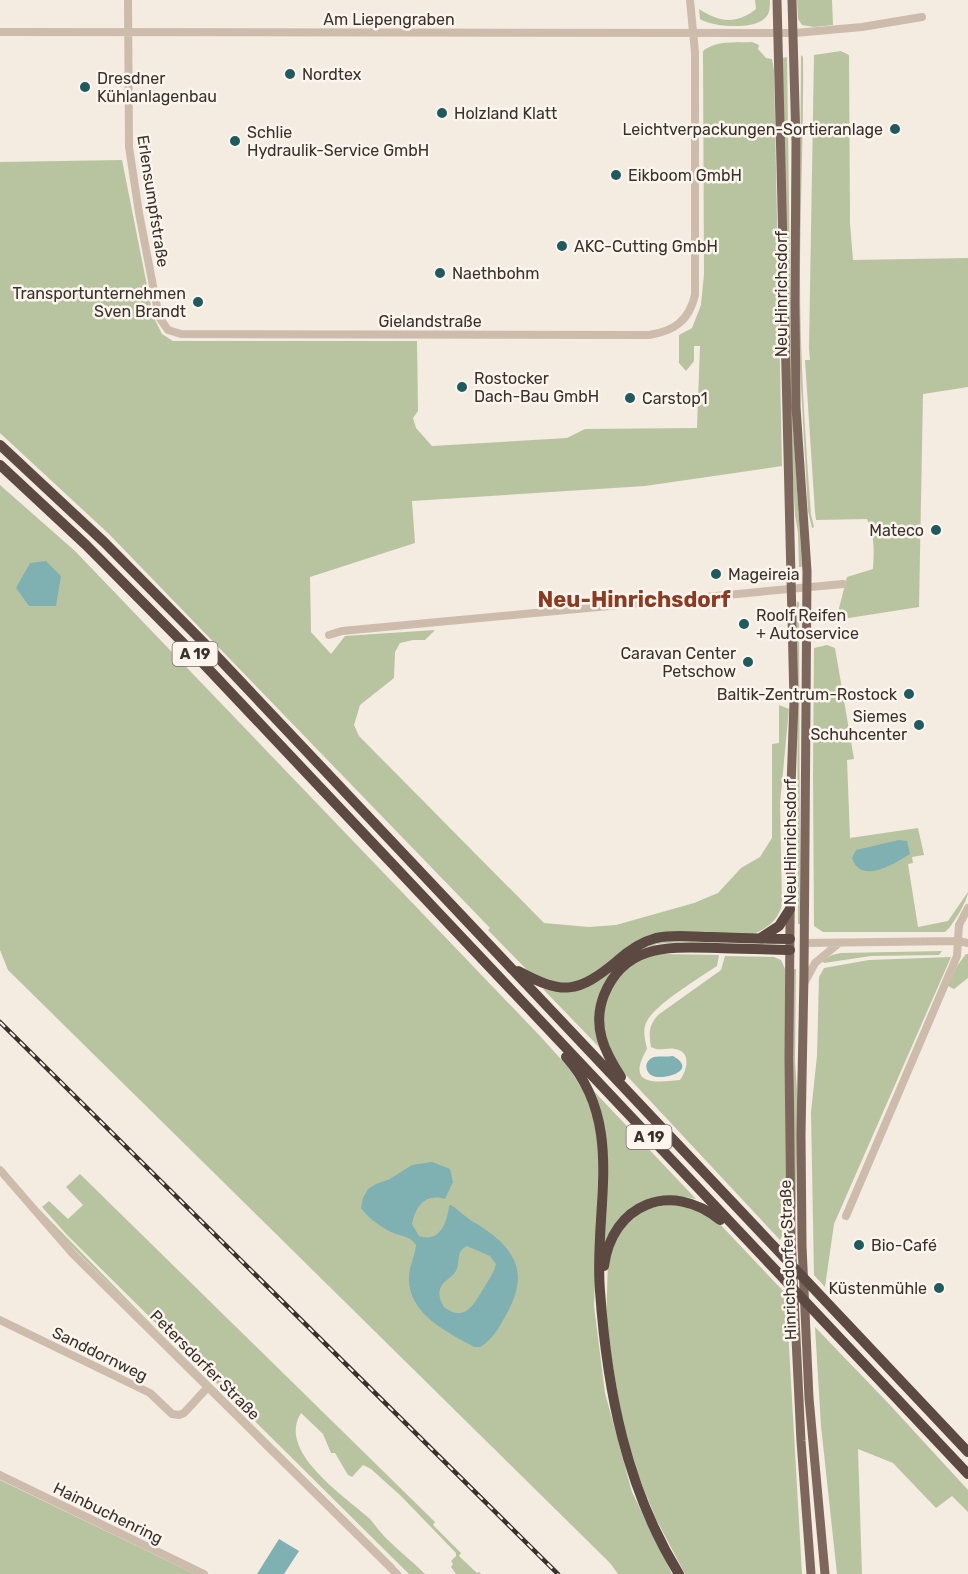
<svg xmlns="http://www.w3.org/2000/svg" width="968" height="1574" font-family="Rubik,sans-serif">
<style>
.green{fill:#b8c4a0}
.water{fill:#7fb0b2;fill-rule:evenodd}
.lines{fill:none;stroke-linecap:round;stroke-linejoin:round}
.minor{stroke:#cdbbac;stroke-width:8}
.major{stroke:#7d675c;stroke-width:9}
.highway{stroke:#5c4a42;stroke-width:10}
.rail-casing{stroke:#3b302b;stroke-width:4.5}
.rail{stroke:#fbf5ee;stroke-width:2;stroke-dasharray:7;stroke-linecap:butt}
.poi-dot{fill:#1f5a5e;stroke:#fbf5ee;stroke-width:2}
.labels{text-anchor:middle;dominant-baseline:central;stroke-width:5;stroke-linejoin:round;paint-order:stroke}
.shield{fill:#fbf5ee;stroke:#756b66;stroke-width:1.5}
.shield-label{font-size:15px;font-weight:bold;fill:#3b302b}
.street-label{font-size:16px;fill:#3b302b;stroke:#fbf5ee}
.poi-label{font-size:16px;fill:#3b302b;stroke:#fbf5ee;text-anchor:start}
.district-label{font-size:22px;font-weight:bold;fill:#8c3b22;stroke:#fbf5ee}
</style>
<rect width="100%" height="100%" fill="#f4ebe1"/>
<!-- green -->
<path class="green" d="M755,0H770C770,6 770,14 765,18C754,30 711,27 700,19L699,9C719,22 736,25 756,9Z
M797,0H832L833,25L814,27L802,25L798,19Z
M752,42L759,45L758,49L766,58L772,59L774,70L782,466L645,486L412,501L415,543L310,577L311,632L331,654L345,636L435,630L425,640H413L400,643L395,652L394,678L360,705L354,725L359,736L544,923L589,927L616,925L694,903L718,893L741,868L760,857L772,838V744L779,743V705L789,709L780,803L782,904C779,919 769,927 756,933L632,944L583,981L561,985L528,971L488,930L490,928L109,534L0,433V162L122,160L153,316L162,334L173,341H417L418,411L413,418L416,428L432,446L567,438L585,429L697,428L700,346H694V361L686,371L679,363V335L692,328L701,305L704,274L703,51C717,40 735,43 752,42Z
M841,51L849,55L850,223L853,260L968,258V387L923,394L919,607L836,620L847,577L873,569C874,552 875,536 867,519L816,520L815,512L805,360H810L809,348L814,55Z
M801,55L803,57C804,130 800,203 800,277C800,356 805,435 811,514L814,527L812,528L808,511L799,350Z
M787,57L792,409L802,567H799L798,533L795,515L789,409L782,58Z
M0,485L75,551L540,1036L568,1067L583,1090L592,1113L599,1145L594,1306L605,1393L632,1492L672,1574H618L610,1563L8,970L0,950Z
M797,602H799L800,924H798Z
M827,645L835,648L854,759L847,760L850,838L918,828L924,855L912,857L913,863L908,864L918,927L948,921L968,892C968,900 952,927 945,932H823L814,926L813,776L814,648Z
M664,940L782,944L683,942L657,944L647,947L602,992L600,1048L543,989L572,991L640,948Z
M942,951L939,955L871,956L824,963L822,961L832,955L841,953Z
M663,954L719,955L717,966C699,978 656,1004 647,1021C642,1030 645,1039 647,1049C626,1085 653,1083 680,1080C687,1070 692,1052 675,1049C666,1047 659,1052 651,1047C649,1033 648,1027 658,1015L721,970L725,956L774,957L781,960L785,969L786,1216H782V1236L780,1240L613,1061C610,1052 605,1043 604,1034C599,1003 614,975 640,959C647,955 656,955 663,954Z
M966,954H968V978L954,989L948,986L957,966Z
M951,957L834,1224L825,1287L814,1275L811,1112L817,1056L819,977L824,968L869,960Z
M794,969H796L795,1062L798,1102L796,1207H794Z
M587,1084L696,1199C650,1190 622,1203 604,1247L606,1193Z
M80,1174L435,1522L433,1525L461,1553L459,1556L477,1573L479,1572L481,1574H456L451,1567L453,1564L451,1561L456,1556V1553L401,1496L371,1469L363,1465L352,1477L348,1475L335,1453H331L323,1434L301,1413C276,1452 346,1497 370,1519C376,1526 381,1534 388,1540C400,1552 413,1562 425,1574H409L67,1235L42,1207L49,1201L68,1219L83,1205L66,1187Z
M679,1203L716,1220L786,1294L802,1574H685L656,1519L637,1472L623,1428L606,1323L608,1260L619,1231L644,1209Z
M39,1209L159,1332L395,1566L394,1567L63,1238L40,1213Z
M815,1327L889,1404L968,1490V1512L952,1496L936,1508L893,1463L858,1449L862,1574H837L821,1426Z
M0,1480L195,1574H0Z"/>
<!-- water -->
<path class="water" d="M46,561L61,576L56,606H29L16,588L30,563Z
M899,840L907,841L910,854C894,864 861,885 852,858L856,850Z
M673,1056C696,1069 671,1078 657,1077C645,1076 642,1061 654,1057C660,1056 668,1057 673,1056Z
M432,1162L450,1169L453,1182L445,1199C425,1193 416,1206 412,1224L419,1236C439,1243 447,1224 449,1206L451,1205C460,1211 467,1219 477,1224C516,1248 530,1273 506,1315C499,1328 492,1340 480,1347H474C447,1332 408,1314 409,1278C409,1266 415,1257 416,1245C411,1237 405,1237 396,1234C383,1229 369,1219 361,1208L363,1198L368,1189L376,1184L390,1179L412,1165ZM467,1246L490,1256L496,1264C494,1273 489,1279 485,1286C475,1302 466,1324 444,1307C441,1302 438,1296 440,1289C442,1281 452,1278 456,1271C461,1261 455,1252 467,1246Z
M279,1539L299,1551L284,1574H257Z"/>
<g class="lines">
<!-- minor -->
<path class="minor" d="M128,0L129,147L139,213L159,317L168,330L181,334L649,335C674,331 689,321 695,295V52L690,0
M0,32L795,33L862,27L922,17
M329,635L342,631L843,584
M804,943L958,941L968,943
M805,982L815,963L839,943
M0,1170L72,1253L397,1574
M846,1216L957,956L959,925L968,908
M0,1320L150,1393L172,1414L179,1415L184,1413L208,1387
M0,1475L204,1574"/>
<!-- major -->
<path class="major" d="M777,0L794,701L791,787L789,1058L791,1236L801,1441L811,1574
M792,0L796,142L795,303L796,407L807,571L804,974L801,1134L802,1246L809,1398L825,1574"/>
<!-- highway -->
<path class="highway" d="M0,445L104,542L209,648L968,1452
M0,465L86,545L199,659L968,1474
M762,937L779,926L790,909
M518,971C563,995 577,994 617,961C629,950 641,942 656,938C674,934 693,937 712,937C738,938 764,939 790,939
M566,1057C627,1125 593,1211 600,1291C607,1390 626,1488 679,1574
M621,1077C604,1051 592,1026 604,995C625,943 670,947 717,948C741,949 765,949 790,950
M604,1266C612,1204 671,1180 720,1220"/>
<!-- rail casing -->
<g class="rail-casing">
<path id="rail" d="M0,1022L558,1574"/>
</g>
<!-- rail -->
<use href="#rail" class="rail"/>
</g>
<!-- markers -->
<g class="poi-dot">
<circle cx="290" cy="74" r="6"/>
<circle cx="85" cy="87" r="6"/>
<circle cx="442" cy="113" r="6"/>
<circle cx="895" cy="129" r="6"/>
<circle cx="235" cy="141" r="6"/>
<circle cx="616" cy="175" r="6"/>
<circle cx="562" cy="246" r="6"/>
<circle cx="440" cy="273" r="6"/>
<circle cx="198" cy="302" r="6"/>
<circle cx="462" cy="387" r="6"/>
<circle cx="630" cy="398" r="6"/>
<circle cx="936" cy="530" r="6"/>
<circle cx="716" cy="574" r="6"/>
<circle cx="744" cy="624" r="6"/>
<circle cx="748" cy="662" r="6"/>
<circle cx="909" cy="694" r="6"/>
<circle cx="919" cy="725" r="6"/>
<circle cx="859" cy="1245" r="6"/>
<circle cx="939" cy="1288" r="6"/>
</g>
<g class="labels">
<!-- shield labels -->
<g class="shield">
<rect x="172.5" y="642" width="45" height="24" rx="4.5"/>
<rect x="626.5" y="1125" width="45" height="24" rx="4.5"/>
</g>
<g class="shield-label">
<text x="195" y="654">A 19</text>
<text x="649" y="1137">A 19</text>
</g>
<!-- street labels -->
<g class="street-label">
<text x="389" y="19">Am Liepengraben</text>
<text transform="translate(153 201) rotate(81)">Erlensumpfstraße</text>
<text transform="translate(781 294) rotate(-90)">Neu Hinrichsdorf</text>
<text x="430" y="321">Gielandstraße</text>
<text transform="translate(790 842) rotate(-90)">Neu Hinrichsdorf</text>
<text transform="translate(788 1260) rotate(-92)">Hinrichsdorfer Straße</text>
<text transform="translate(100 1354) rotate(26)">Sanddornweg</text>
<text transform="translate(205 1365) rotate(45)">Petersdorfer Straße</text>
<text transform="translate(108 1513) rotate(26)">Hainbuchenring</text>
</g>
<!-- poi labels -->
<g class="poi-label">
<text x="302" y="74">Nordtex</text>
<text x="97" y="78">Dresdner<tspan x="97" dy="18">Kühlanlagenbau</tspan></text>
<text x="454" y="113">Holzland Klatt</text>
<text x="883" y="129" text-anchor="end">Leichtverpackungen-Sortieranlage</text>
<text x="247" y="132">Schlie<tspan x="247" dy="18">Hydraulik-Service GmbH</tspan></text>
<text x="628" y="175">Eikboom GmbH</text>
<text x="574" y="246">AKC-Cutting GmbH</text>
<text x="452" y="273">Naethbohm</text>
<text x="186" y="293" text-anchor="end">Transportunternehmen<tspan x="186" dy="18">Sven Brandt</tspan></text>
<text x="474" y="378">Rostocker<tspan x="474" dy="18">Dach-Bau GmbH</tspan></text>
<text x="642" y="398">Carstop1</text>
<text x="924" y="530" text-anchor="end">Mateco</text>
<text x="728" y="574">Mageireia</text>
<text x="756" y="615">Roolf Reifen<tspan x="756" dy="18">+ Autoservice</tspan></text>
<text x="736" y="653" text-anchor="end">Caravan Center<tspan x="736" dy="18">Petschow</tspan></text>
<text x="897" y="694" text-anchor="end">Baltik-Zentrum-Rostock</text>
<text x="907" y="716" text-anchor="end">Siemes<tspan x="907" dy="18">Schuhcenter</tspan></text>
<text x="871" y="1245">Bio-Café</text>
<text x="927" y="1288" text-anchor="end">Küstenmühle</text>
</g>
<!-- district labels -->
<g class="district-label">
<text x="634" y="599">Neu-Hinrichsdorf</text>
</g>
</g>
</svg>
